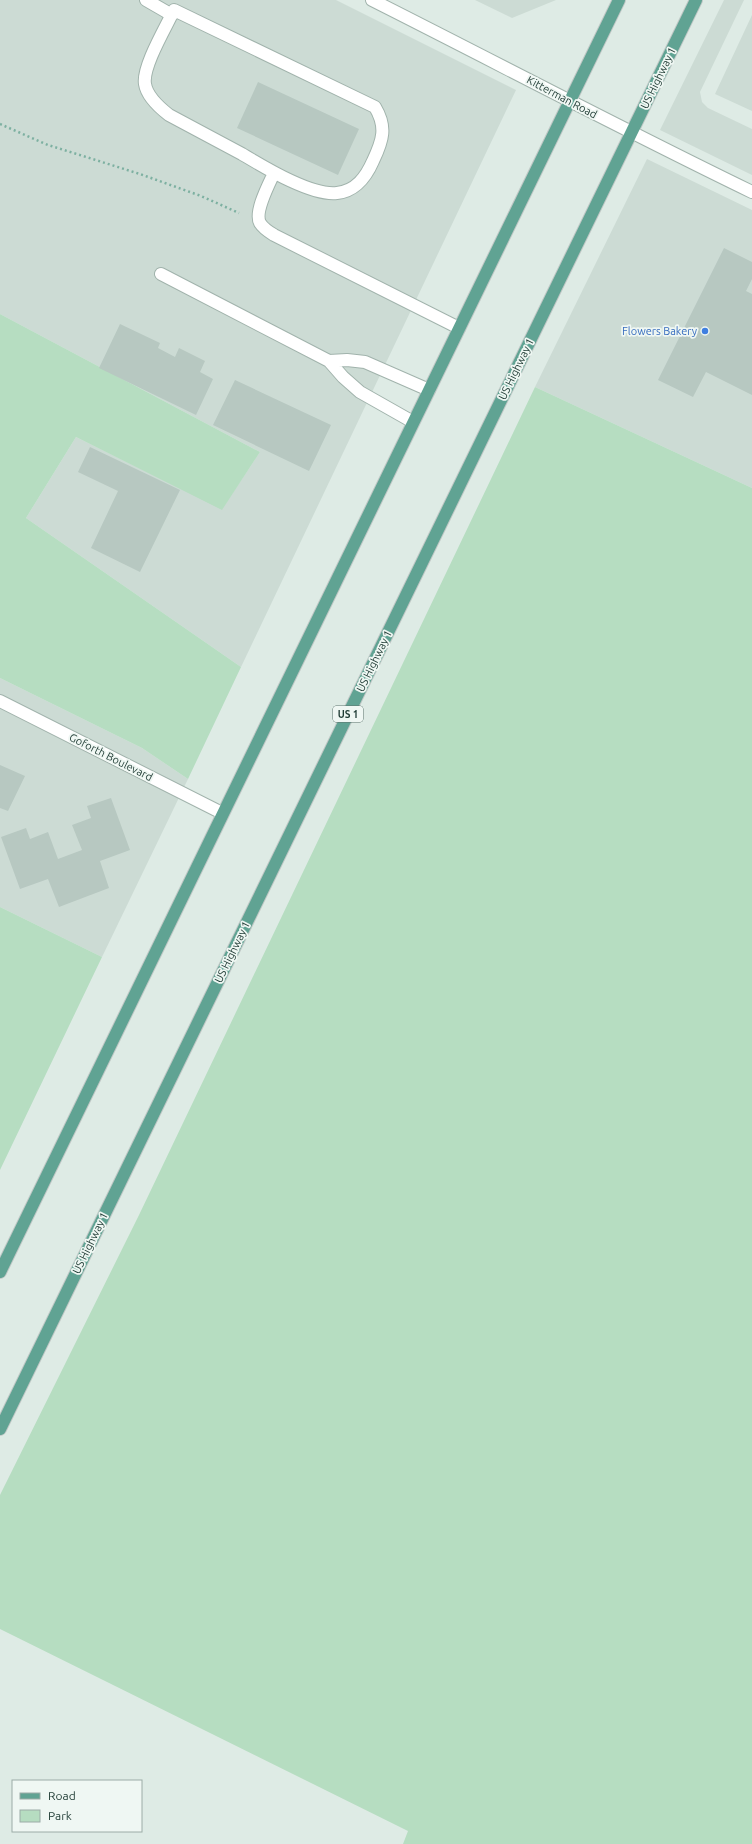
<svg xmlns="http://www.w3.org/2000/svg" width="752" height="1844" font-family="Ubuntu,sans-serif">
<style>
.built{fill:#ccdbd4}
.green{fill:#b6ddc1}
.building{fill:#b7c8c1}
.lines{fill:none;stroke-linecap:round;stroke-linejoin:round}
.service-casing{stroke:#a1b3ac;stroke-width:14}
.minor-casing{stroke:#a1b3ac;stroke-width:14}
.tertiary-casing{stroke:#a1b3ac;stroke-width:14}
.primary-casing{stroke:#c0c8c6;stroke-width:14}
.path{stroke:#7db0a1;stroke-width:2.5;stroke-dasharray:2 3;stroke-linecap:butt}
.service{stroke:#fff;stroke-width:12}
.minor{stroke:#fff;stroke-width:12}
.tertiary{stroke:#fff;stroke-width:12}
.primary{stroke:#60a393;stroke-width:12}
.shop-dot{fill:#3f7fe0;stroke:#eff7f3;stroke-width:1.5}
.labels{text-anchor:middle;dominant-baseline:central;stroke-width:3.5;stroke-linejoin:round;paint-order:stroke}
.shield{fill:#eff7f3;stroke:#5d736d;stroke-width:1}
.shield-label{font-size:10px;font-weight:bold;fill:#1f3b34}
.street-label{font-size:11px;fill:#1f3b34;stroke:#eff7f3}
.shop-label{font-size:11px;fill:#366cbe;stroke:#eff7f3;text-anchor:end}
</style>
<rect width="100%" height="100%" fill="#deebe5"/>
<!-- built -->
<path class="built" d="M0,0H336L516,90L241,667L26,518L76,437L222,509L260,452L0,314Z
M475,0H556L512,18Z
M724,0H744L700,92L702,102L708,108L752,129V175L660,130Z
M752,15V111L715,94Z
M647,159L752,210V488L535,387Z
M0,678L142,748L188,779L102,957L0,907Z"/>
<!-- green -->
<path class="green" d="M0,314L260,452L222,510L76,437L26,518L241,667L188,779L142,748L0,678Z
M535,387L752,488V1844H403L408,1831L0,1629V1495L139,1215Z
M0,907L102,957L0,1170Z"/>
<!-- building -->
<path class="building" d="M258,82L359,129L338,175L237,128Z
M724,248L752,262V279L746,291L752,294V395L706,372L693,397L658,380Z
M120,324L160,343L158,348L175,357L179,348L205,361L200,372L213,379L196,415L99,368Z
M235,380L331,425L309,471L213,425Z
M90,447L180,490L140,572L91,548L118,491L78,472Z
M0,765L25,776L8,811L0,808Z
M111,798L130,850L100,861L109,888L59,907L48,879L20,889L1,837L26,828L30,839L48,832L58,859L82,850L72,825L91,818L87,806Z"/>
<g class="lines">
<!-- service casing -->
<g class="service-casing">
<path id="service" d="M146,0L172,15
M174,10L375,107C387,127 383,140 373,161C366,177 356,191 337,193C311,196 264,167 242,154C218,141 193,128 169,115C160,108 147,97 145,84C142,67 166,27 174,10Z
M274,173C269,184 254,212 260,223C263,228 269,232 274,235L459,328
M161,274L329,361L343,377L360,392L413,422
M329,361L347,360L365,362L429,390"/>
</g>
<!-- minor casing -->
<g class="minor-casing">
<path id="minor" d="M0,701L222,813"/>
</g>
<!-- tertiary casing -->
<g class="tertiary-casing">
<path id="tertiary" d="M372,0C499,64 624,130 752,192"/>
</g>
<!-- primary casing -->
<g class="primary-casing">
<path id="primary" d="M0,1272L619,0
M0,1429L696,0"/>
</g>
<!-- path -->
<path class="path" d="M0,124L48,145L140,174L201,196L239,213"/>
<!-- service -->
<use href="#service" class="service"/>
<!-- minor -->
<use href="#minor" class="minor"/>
<!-- tertiary -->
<use href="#tertiary" class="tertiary"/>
<!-- primary -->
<use href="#primary" class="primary"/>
</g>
<!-- markers -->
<circle class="shop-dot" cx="705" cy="331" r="4"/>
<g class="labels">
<!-- shield labels -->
<rect class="shield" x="333" y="706" width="30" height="16" rx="3"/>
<g class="shield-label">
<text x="348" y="714">US 1</text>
</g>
<!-- street labels -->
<g class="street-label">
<text transform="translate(658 78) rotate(-64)">US Highway 1</text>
<text transform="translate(562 97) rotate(28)">Kitterman Road</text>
<text transform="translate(516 369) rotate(-64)">US Highway 1</text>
<text transform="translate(374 661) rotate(-64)">US Highway 1</text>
<text transform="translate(111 757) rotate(27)">Goforth Boulevard</text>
<text transform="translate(232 952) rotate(-64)">US Highway 1</text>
<text transform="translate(90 1243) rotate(-64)">US Highway 1</text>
</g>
<!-- shop labels -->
<g class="shop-label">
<text x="697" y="331">Flowers Bakery</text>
</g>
</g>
<!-- legend -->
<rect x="12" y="1780" width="130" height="52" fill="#eff7f3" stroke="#9caca7"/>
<rect x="20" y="1793" width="20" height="6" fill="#60a393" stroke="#9caca7"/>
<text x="48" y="1800" font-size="12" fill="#1f3b34">Road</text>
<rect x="20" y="1810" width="20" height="12" fill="#b6ddc1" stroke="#9caca7"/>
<text x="48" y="1820" font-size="12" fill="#1f3b34">Park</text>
</svg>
